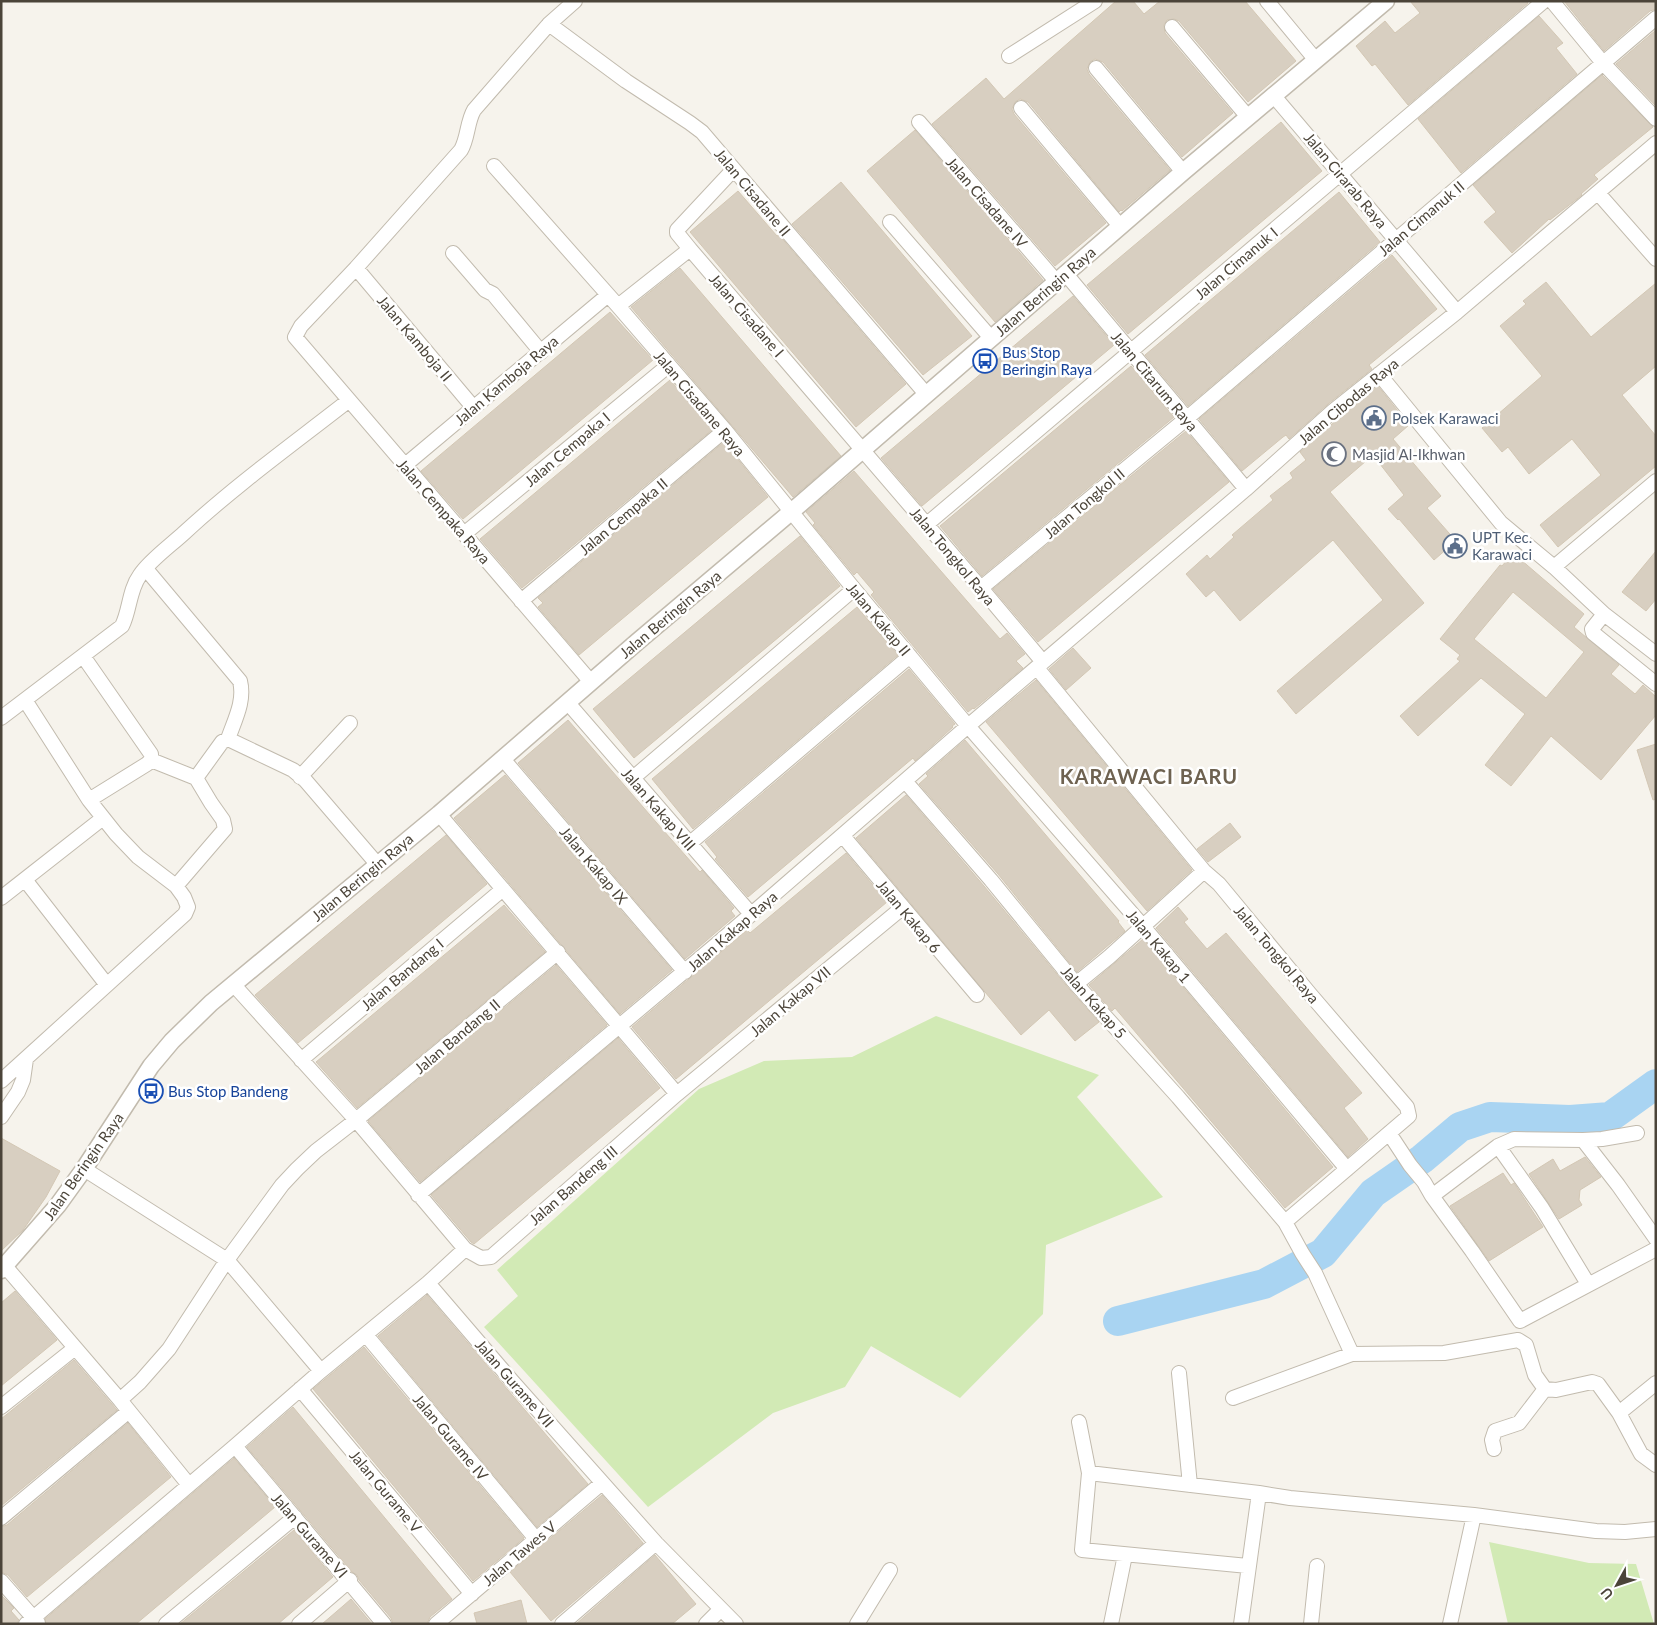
<svg xmlns="http://www.w3.org/2000/svg" width="1657" height="1625" font-family="Lato,sans-serif">
<style>
.green{fill:#d2eab5}
.lines{fill:none;stroke-linecap:round;stroke-linejoin:round}
.river{stroke:#a9d4f2;stroke-width:30}
.building{fill:#d8cfc1;stroke:#d3c7b4;fill-rule:evenodd}
.minor-casing{stroke:#c2bbae;stroke-width:16}
.tertiary-casing{stroke:#c2bbae;stroke-width:19}
.minor{stroke:#fff;stroke-width:14}
.tertiary{stroke:#fff;stroke-width:16}
.labels{text-anchor:middle;dominant-baseline:central;stroke-width:5;stroke-linejoin:round;paint-order:stroke}
.street-label{font-size:15px;fill:#4b4439;stroke:#fff}
.transit-label{font-size:15px;fill:#164399;stroke:#fff;text-anchor:start}
.service-label{font-size:15px;fill:#4e5e75;stroke:#fff;text-anchor:start}
.worship-label{font-size:15px;fill:#5b616d;stroke:#fff;text-anchor:start}
.district-label{font-size:20px;font-weight:bold;letter-spacing:1px;fill:#6e6250;stroke:#fff}
</style>
<rect width="100%" height="100%" fill="#f6f3ec"/>
<!-- green -->
<path class="green" d="M936,1016L1099,1075L1077,1097L1163,1197L1046,1245L1043,1314L960,1398L871,1346L845,1387L773,1413L648,1507L484,1327L518,1296L497,1270L699,1089L764,1061L852,1057Z
M1489,1542L1589,1563L1636,1564L1654,1624H1508Z"/>
<g class="lines">
<!-- river -->
<path class="river" d="M1118,1321L1264,1284L1323,1253L1373,1193L1422,1159L1460,1127L1490,1117L1570,1120L1610,1117L1656,1084"/>
</g>
<!-- building -->
<path class="building" d="M1116,1H1133L1144,14L1160,1H1245L1296,61L1248,102L1179,21L1174,19L1167,20L1164,25L1165,33L1233,113L1182,157L1103,62L1095,59L1090,62L1087,69L1089,74L1170,170L1122,211L1121,210L1119,212L1028,102L1020,99L1015,102L1012,109L1014,114L1106,223L1055,266L932,124L986,78L1004,99Z
M1410,1H1526L1528,3L1408,105L1375,64L1372,66L1356,46L1385,21L1395,33L1420,13Z
M1564,1H1656V9L1650,11L1604,51Z
M1539,16L1563,43L1556,48L1577,74L1461,173L1418,119Z
M1656,30V106L1616,64Z
M1602,75L1653,127L1594,175L1598,179L1581,194L1582,195L1550,220L1549,219L1512,253L1484,222L1496,212L1473,185Z
M1281,122L1322,171L1128,334L1087,285Z
M915,130L1043,280L995,322L867,171Z
M841,182L972,336L923,375L792,224Z
M738,191L777,236L779,235L906,384L856,427L690,232Z
M1339,192L1380,242L1188,406L1145,355Z
M1392,255L1437,309L1369,365L1372,369L1328,404L1289,439L1286,435L1283,437L1242,471L1199,419Z
M680,268L841,456L793,497L631,307Z
M1546,282L1591,337L1656,283V366L1622,395L1656,436V466L1558,547L1540,525L1601,475L1572,439L1529,474L1508,447L1502,452L1482,428L1542,376L1500,326L1526,304L1523,301Z
M1073,296L1114,345L922,506L881,458Z
M610,312L653,360L463,519L421,471Z
M1131,366L1174,417L982,576L940,526Z
M670,380L713,429L522,588L480,539Z
M1378,386L1409,425L1393,439L1441,496L1427,508L1456,541L1434,560L1399,519L1398,520L1388,509L1404,495L1373,455L1330,492L1424,603L1296,714L1277,691L1383,600L1333,540L1240,621L1214,590L1206,597L1186,574L1207,555L1210,559L1234,537L1232,535L1273,500L1270,496L1293,478L1290,473L1306,460L1300,452L1339,418Z
M1186,431L1229,482L1038,642L993,589Z
M724,442L768,497L579,655L538,607L543,603L538,598Z
M854,471L1000,639L1007,633L1025,654L1016,661L1023,668L974,709L973,708L968,712L871,595L874,592L857,572L854,575L813,525L815,523L806,512Z
M800,536L840,586L634,758L593,709Z
M1656,551V599L1646,611L1622,592Z
M1513,553L1584,614L1574,627L1619,665L1611,674L1635,694L1643,685L1656,697V715L1601,780L1551,736L1511,786L1485,765L1525,714L1481,678L1418,736L1400,716L1460,661L1457,659L1460,655L1440,639L1500,565L1502,566ZM1513,592L1584,652L1546,698L1474,639Z
M857,607L898,655L693,829L652,779Z
M1073,648L1091,668L1066,690L1049,669Z
M909,669L955,724L952,726L953,727L915,761L913,758L748,897L715,859L717,857L705,842Z
M1036,680L1192,870L1147,911L986,722Z
M568,720L656,822L700,872L702,870L734,908L731,911L735,916L685,959L518,763Z
M965,740L1119,921L1118,922L1125,931L1077,972L998,874L919,784L928,776L926,774Z
M1656,744V799L1653,800L1637,750Z
M505,775L672,970L620,1014L454,818Z
M906,795L984,886L1070,990L1099,1022L1075,1041L1049,1010L1021,1035L856,838Z
M1230,823L1241,837L1208,862L1197,849Z
M446,835L487,884L298,1043L255,995Z
M846,853L887,902L676,1079L632,1027L747,930L750,933Z
M504,905L545,952L357,1108L316,1062Z
M1178,907L1188,919L1184,922L1207,949L1226,933L1362,1093L1344,1108L1368,1139L1348,1157L1156,928Z
M1143,939L1333,1167L1285,1208L1115,1008L1112,1011L1089,985Z
M556,965L607,1025L420,1182L368,1121Z
M618,1038L660,1088L474,1244L471,1242L431,1195Z
M1,1138L60,1171L46,1197L23,1230L1,1251Z
M1585,1157L1601,1177L1580,1190L1579,1200L1582,1205L1559,1219L1529,1174L1553,1159L1560,1171Z
M1503,1173L1511,1185L1514,1183L1543,1227L1489,1261L1450,1206Z
M15,1291L57,1340L1,1386V1303Z
M427,1295L588,1484L537,1527L378,1336Z
M364,1347L524,1538L473,1581L313,1389Z
M74,1360L117,1410L1,1506V1419Z
M293,1407L452,1599L430,1617L427,1624H393L391,1618L359,1580L357,1575L352,1572L247,1447Z
M128,1423L171,1477L27,1597L8,1575L1,1572V1527L7,1525Z
M234,1458L275,1507L136,1624H46L45,1619Z
M602,1495L643,1543L551,1621L510,1572Z
M294,1530L333,1577L278,1624H180Z
M655,1555L696,1604L672,1624H576Z
M1,1595L14,1608L11,1611L19,1620L17,1624H1Z
M351,1599L372,1624H322L343,1606Z
M521,1600L527,1624H477L474,1613Z"/>
<g class="lines">
<!-- minor casing -->
<g class="minor-casing">
<path id="minor" d="M575,1L549,24L474,110C467,122 468,138 461,150L356,268L301,326L295,337L591,682
M1267,1L1315,59
M1552,1L1603,63L1656,119
M549,24L626,81L690,123L702,132L926,394
M1172,27L1248,117
M1009,56L1095,1
M1096,68L1183,172
M1273,95L1457,312
M1021,108L1120,226
M919,122L1056,281
M494,166L618,306L725,430L854,589L968,726L1142,925L1347,1169
M1598,193L1656,259
M890,222L991,338
M690,249L677,233V230L733,170
M453,253L485,290L493,294L541,352
M356,268L473,407
M1065,273L1246,489
M618,306L690,249L981,588L1043,662
M1379,374L1501,523L1554,567L1604,614L1656,654
M404,466L608,295
M927,524L1544,1
M464,534L669,365
M1554,567L1656,481
M146,569L240,681C245,701 235,719 228,739L222,742L196,778
M981,588L1186,419L1656,18
M521,601L725,430
M1604,614L1592,629L1593,633L1656,684
M83,656L151,754V760L147,764L89,800
M1037,668L1204,871L1219,884L1310,994L1407,1107L1409,1116L1285,1222
M25,700L89,800L116,834L138,857L176,886L225,829L223,820L211,803L196,778L151,760
M568,703L751,914
M1,718L122,626C130,610 129,590 140,575C149,561 171,545 184,533C236,485 293,444 348,401
M228,739L293,770L305,780L378,865
M503,759L685,972
M300,777L350,723
M633,778L854,589
M905,781L991,880L1076,984L1178,1097L1285,1222L1302,1253L1315,1273L1352,1354
M439,814L677,1094
M843,836L977,995
M689,844L910,656
M26,881L107,985
M1,898L103,818
M233,984L356,1120L465,1249L481,1258L491,1257L677,1094L902,908
M1076,984L1109,957L1204,871
M301,1060L503,889
M1,1081L185,914L188,907L184,897L176,886
M1,1117L18,1092L23,1080L26,1059
M1389,1133L1410,1165L1424,1182L1432,1196L1472,1251L1520,1321L1656,1249
M1583,1140L1618,1185L1656,1239
M1498,1146L1542,1208L1588,1284
M84,1169L227,1260L321,1371
M418,1195L717,944L968,726L1246,489L1333,411L1457,312L1656,143
M1432,1196L1498,1146L1514,1139L1583,1140L1602,1139L1637,1133
M5,1266L120,1400L189,1485
M428,1283L512,1381L656,1543L736,1624
M366,1335L536,1539
M1179,1373L1190,1485
M300,1389L472,1594
M1233,1398L1352,1354L1444,1353L1518,1340L1526,1345L1535,1375L1545,1389L1556,1390L1592,1382L1598,1384L1619,1413L1641,1454L1656,1465
M120,1400L140,1382L169,1349L227,1260L282,1185L297,1169L316,1151L356,1120L558,952
M1,1407L75,1348
M1619,1413L1656,1383
M1079,1422L1089,1473L1082,1550L1248,1566
M235,1446L384,1624
M1494,1449L1492,1440L1495,1431L1519,1423L1545,1389
M1089,1473L1259,1493
M1,1518L129,1411
M1,1581L38,1623
M26,1624L235,1446L321,1371L428,1283L465,1249
M166,1624L295,1517
M299,1624L350,1580
M436,1624L602,1483
M562,1624L656,1543
M706,1624L720,1610
M857,1624L890,1570
M1111,1624L1125,1555
M1241,1624L1259,1493L1290,1498L1474,1515L1596,1531L1625,1532L1656,1529
M1311,1624L1317,1566
M1450,1624L1474,1515"/>
</g>
<!-- tertiary casing -->
<g class="tertiary-casing">
<path id="tertiary" d="M1,1270L58,1205L84,1169L151,1066L172,1041L211,1003L439,814L637,642L791,512L1183,172L1386,1"/>
</g>
<!-- minor -->
<use href="#minor" class="minor"/>
<!-- tertiary -->
<use href="#tertiary" class="tertiary"/>
</g>
<!-- icons -->
<defs>
<g id="bus-ring" transform="scale(1.25)"><circle r="9.5" fill="#fff" stroke="#1a4fb4" stroke-width="1.5"/><path d="M-5-6H5V4H4V6H2V4H-2V6H-4V4H-5ZM-3.5-4V0h7V-4ZM-3.5 1.2v1.5H-2V1.2ZM2 1.2v1.5H3.5V1.2Z" fill="#1a4fb4"/></g>
<g id="civic-ring" transform="scale(1.25)"><circle r="9.5" fill="#fff" stroke="#5c6f8a" stroke-width="1.5"/><path d="M-.6-6.5H3V-4.5H.6V-3L4-1V1h2V6H-6V1h2V-1L-.6-3ZM-1.2 2.5V6h2.4V2.5Z" fill="#5c6f8a"/></g>
<g id="mosque-ring" transform="scale(1.25)"><circle r="9.5" fill="#fff" stroke="#6b7280" stroke-width="1.5"/><path d="M3.5-4.9A6 6 0 1 0 3.5 4.9A5 5 0 1 1 3.5-4.9Z" fill="#6b7280"/></g>
</defs>
<g fill-rule="evenodd">
<use href="#bus-ring" x="985" y="361"/>
<use href="#civic-ring" x="1374" y="418"/>
<use href="#mosque-ring" x="1334" y="454"/>
<use href="#civic-ring" x="1455" y="546"/>
<use href="#bus-ring" x="151" y="1091"/>
</g>
<g class="labels">
<!-- street labels -->
<g class="street-label">
<text transform="translate(1346 180) rotate(50)">Jalan Cirarab Raya</text>
<text transform="translate(753 192) rotate(50)">Jalan Cisadane II</text>
<text transform="translate(987 202) rotate(49)">Jalan Cisadane IV</text>
<text transform="translate(1421 218) rotate(-40)">Jalan Cimanuk II</text>
<text transform="translate(1236 263) rotate(-40)">Jalan Cimanuk I</text>
<text transform="translate(1045 291) rotate(-41)">Jalan Beringin Raya</text>
<text transform="translate(747 315) rotate(49)">Jalan Cisadane I</text>
<text transform="translate(415 338) rotate(50)">Jalan Kamboja II</text>
<text transform="translate(506 380) rotate(-40)">Jalan Kamboja Raya</text>
<text transform="translate(1155 381) rotate(50)">Jalan Citarum Raya</text>
<text transform="translate(1348 401) rotate(-40)">Jalan Cibodas Raya</text>
<text transform="translate(700 403) rotate(50)">Jalan Cisadane Raya</text>
<text transform="translate(567 449) rotate(-40)">Jalan Cempaka I</text>
<text transform="translate(1084 503) rotate(-40)">Jalan Tongkol II</text>
<text transform="translate(444 511) rotate(49)">Jalan Cempaka Raya</text>
<text transform="translate(623 516) rotate(-40)">Jalan Cempaka II</text>
<text transform="translate(953 556) rotate(50)">Jalan Tongkol Raya</text>
<text transform="translate(670 614) rotate(-40)">Jalan Beringin Raya</text>
<text transform="translate(879 619) rotate(50)">Jalan Kakap II</text>
<text transform="translate(659 809) rotate(49)">Jalan Kakap VIII</text>
<text transform="translate(594 865) rotate(50)">Jalan Kakap IX</text>
<text transform="translate(362 877) rotate(-40)">Jalan Beringin Raya</text>
<text transform="translate(909 916) rotate(50)">Jalan Kakap 6</text>
<text transform="translate(732 931) rotate(-41)">Jalan Kakap Raya</text>
<text transform="translate(1159 946) rotate(50)">Jalan Kakap 1</text>
<text transform="translate(1277 954) rotate(50)">Jalan Tongkol Raya</text>
<text transform="translate(402 974) rotate(-40)">Jalan Bandang I</text>
<text transform="translate(790 1001) rotate(-40)">Jalan Kakap VII</text>
<text transform="translate(1094 1002) rotate(49)">Jalan Kakap 5</text>
<text transform="translate(457 1036) rotate(-40)">Jalan Bandang II</text>
<text transform="translate(83 1166) rotate(-55)">Jalan Beringin Raya</text>
<text transform="translate(573 1185) rotate(-41)">Jalan Bandeng III</text>
<text transform="translate(515 1383) rotate(49)">Jalan Gurame VII</text>
<text transform="translate(451 1437) rotate(50)">Jalan Gurame IV</text>
<text transform="translate(386 1491) rotate(50)">Jalan Gurame V</text>
<text transform="translate(310 1535) rotate(49)">Jalan Gurame VI</text>
<text transform="translate(519 1553) rotate(-40)">Jalan Tawes V</text>
</g>
<!-- transit labels -->
<g class="transit-label">
<text x="1002" y="352">Bus Stop<tspan x="1002" dy="17">Beringin Raya</tspan></text>
<text x="168" y="1091">Bus Stop Bandeng</text>
</g>
<!-- service labels -->
<g class="service-label">
<text x="1392" y="418">Polsek Karawaci</text>
<text x="1472" y="537">UPT Kec.<tspan x="1472" dy="17">Karawaci</tspan></text>
</g>
<!-- worship labels -->
<g class="worship-label">
<text x="1352" y="454">Masjid Al-Ikhwan</text>
</g>
<!-- district labels -->
<g class="district-label">
<text x="1149" y="776">KARAWACI BARU</text>
</g>
</g>
<!-- border -->
<rect width="1657" height="1625" fill="none" stroke="#4b4439" stroke-width="5"/>
<!-- north arrow -->
<g transform="translate(1617 1585) rotate(230)" stroke="#ffffff" stroke-width="4" paint-order="stroke">
<path d="M0-4L9 19L0 12L-9 19Z" fill="#4b4439"/>
<text y="-8" font-size="14" font-weight="bold" text-anchor="middle" fill="#4b4439">U</text>
</g>
</svg>
